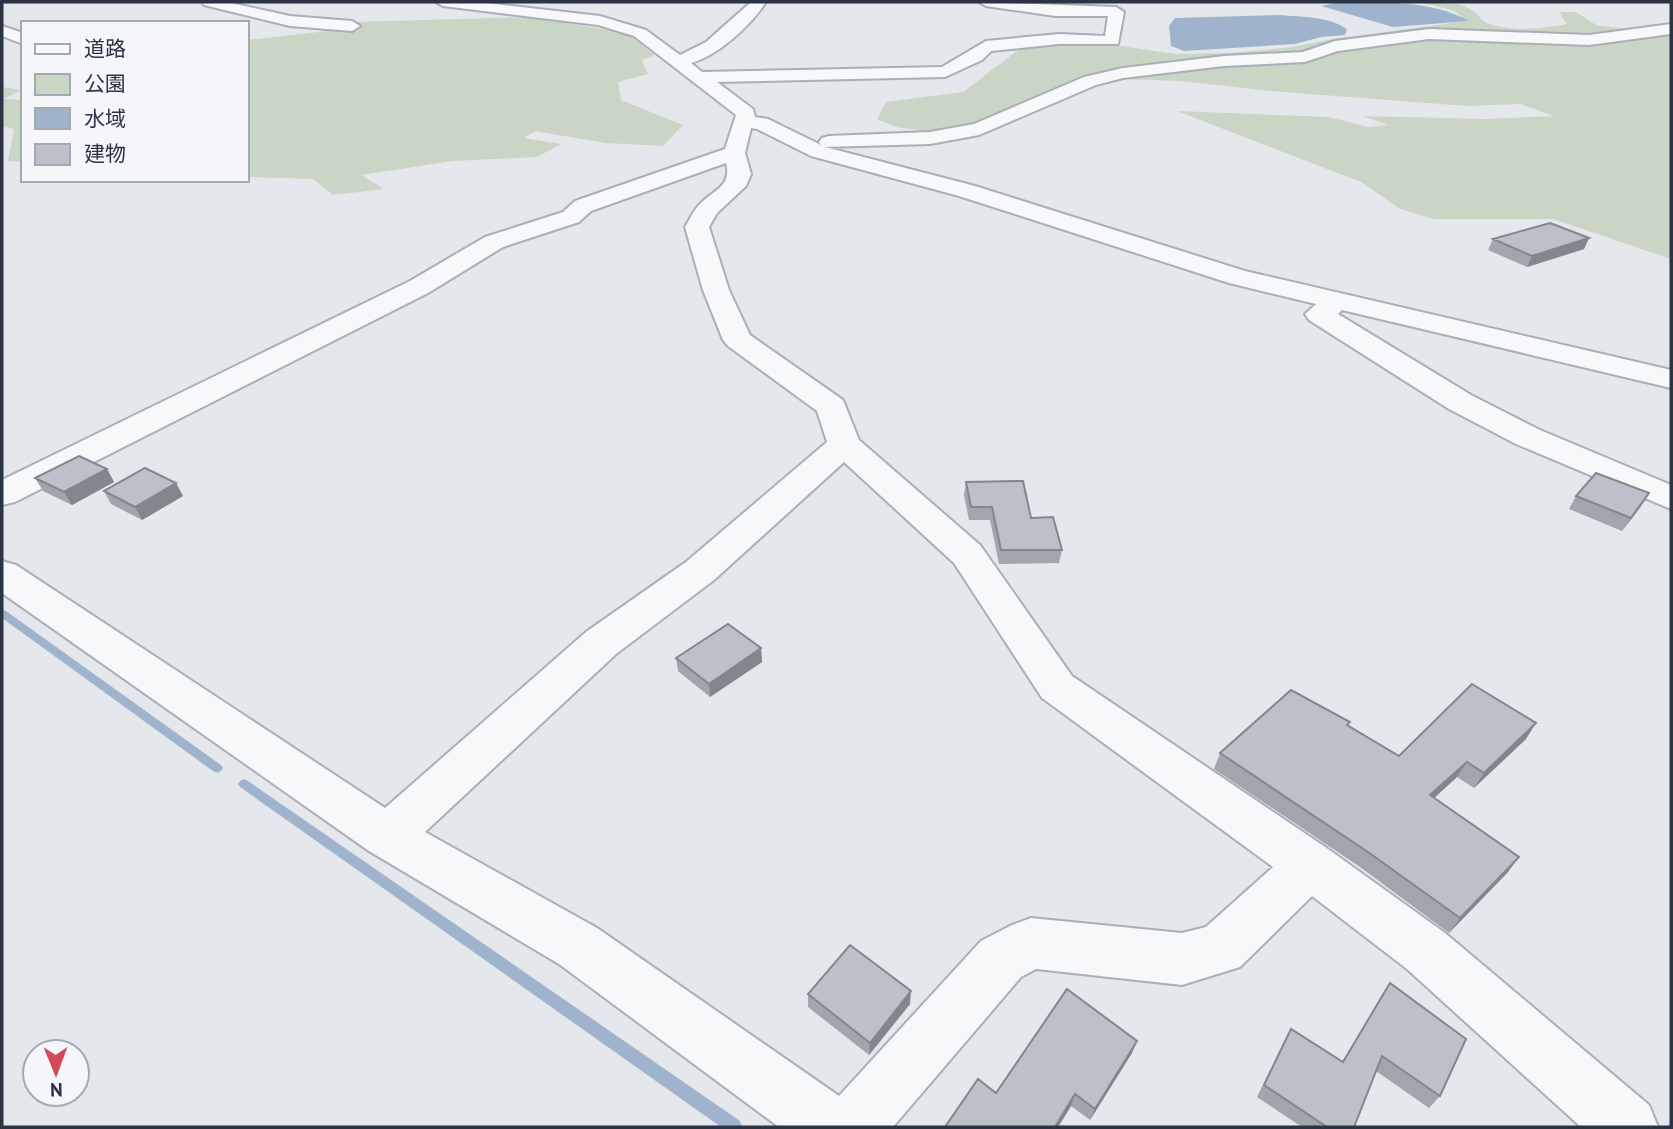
<svg xmlns="http://www.w3.org/2000/svg" width="1673" height="1129" font-family="'PT Sans','Noto Sans JP',sans-serif">
<style>
.green{fill:#c9d6c5}
.water{fill:#9fb4cc}
.lines{fill:none;stroke-linecap:round;stroke-linejoin:round}
.stream{fill:#9fb4cc;fill-rule:evenodd}
.minor-casing{stroke:#a9aeb7;stroke-width:4}
.minor{fill:#f7f8fa;fill-rule:evenodd}
.wall{fill:#a1a5ae}
.shaded-wall{fill:#83868d}
.building{fill:#bbc0ca;stroke:#83868d;stroke-width:2}
</style>
<rect width="100%" height="100%" fill="#e4e7ec"/>
<!-- green -->
<path class="green" d="M1419,2C1439,2 1456,0 1473,11C1479,15 1482,22 1490,24C1516,32 1541,29 1567,24L1559,12H1576L1596,25L1641,31L1607,36L1457,33L1307,52L1118,70L966,128L939,133L896,127L877,119L886,102L963,92L1017,51L1050,42L1088,41L1175,54L1230,53L1293,47L1332,39L1468,21L1452,10Z
M532,17L619,32L633,37L654,55L642,60L648,74L618,82L621,100L683,125L663,146L605,143L535,131L524,138L561,144L537,157L453,161L361,175L384,189L333,195L313,179L247,177V40L363,27L353,22Z
M1671,34V259L1553,219H1433L1400,209L1361,182L1177,111L1329,117L1369,127L1388,125L1363,116L1485,119L1554,116L1520,104L1467,106L1270,91L1180,81L1121,79L1238,63L1314,59L1337,49L1430,37L1595,44Z
M2,87L21,90L4,99L23,100V162L8,161L14,129L2,126Z"/>
<!-- water -->
<path class="water" d="M1341,2C1384,3 1432,0 1469,21L1393,27L1321,6Z
M1279,15C1302,17 1328,16 1347,29L1345,35L1321,37L1295,44L1184,51L1171,46L1169,26L1175,18Z"/>
<g class="lines">
<!-- stream -->
<path class="stream" d="M2,610L6,611L221,765L223,768L221,771L217,773L213,771L2,618Z
M244,779L248,781L740,1121L742,1127H721L240,787L238,784L240,781Z"/>
<!-- minor casing -->
<g class="minor-casing">
<path id="minor" d="M202,2H227L290,16L352,21L360,26L352,31L290,26L204,5Z
M436,2H478L600,16L646,30L680,55L706,42L751,2H766C750,26 719,55 691,63L702,72L942,67L986,41L1059,34L1105,36L1108,16H1055L986,6L979,2L1116,7L1124,12L1118,44H1059L991,51L982,60L945,77L717,82L753,109L755,117L768,119L821,145L819,142L822,138L829,136L930,132L974,124L1084,77L1123,68L1224,56L1303,52L1335,41L1429,29L1589,35L1671,24V34L1589,45L1429,39L1338,51L1305,62L1224,66L1123,78L1096,85L979,135L930,144L825,147L975,186L1245,271L1671,370V388L1342,310L1338,314L1471,395L1540,430L1671,485V509L1516,444L1449,409L1309,320L1305,314L1316,304L1229,283L959,196L811,156L757,129L751,128L745,153L751,174L746,186L717,213L709,227L729,290L750,335L843,400L859,440L980,545L1072,676L1328,849L1445,933L1649,1105L1658,1127H1581L1407,969L1312,896L1240,967L1182,985L1036,969L1021,977L893,1127H779L559,964L369,851L2,593V561L16,565L385,808L586,632L686,562L827,442L817,411L728,346L723,340L703,290L685,227C690,219 694,209 701,203C715,189 732,186 726,163L591,211L579,222L503,247L428,293L15,502L2,505V480L410,281L485,237L563,212L575,201L725,149L736,115L634,36L598,25L443,6ZM844,462L954,563L1042,698L1273,867L1206,927L1182,933L1031,918L1012,925L981,941L839,1096L597,928L425,832L616,654L714,580Z
M2,26L23,33V44L2,36Z"/>
</g>
<!-- minor -->
<use href="#minor" class="minor"/>
</g>
<!-- wall -->
<path class="wall" d="M1589,238L1584,249L1527,267L1488,250L1493,239Z
M107,469L114,482L72,505L43,491L35,478Z
M966,482L1031,518L1062,550L1059,563L999,564L990,520H969L964,495Z
M176,483L183,496L142,520L111,504L104,491Z
M1576,496L1641,506L1622,531L1569,509Z
M761,648L762,662L710,697L678,671L676,658Z
M1350,722L1348,725L1399,756L1526,739L1474,788L1457,777L1434,798L1508,872L1449,933L1360,867L1214,769L1220,753Z
M1390,983L1440,1096L1429,1108L1376,1071L1354,1127H1302L1257,1097L1284,1042L1291,1029L1342,1062L1382,996Z
M808,994L910,1004L869,1055L808,1007Z
M1132,1053L1090,1120L1071,1106L1058,1127H945L996,1093Z"/>
<!-- shaded-wall -->
<path class="shaded-wall" d="M1589,238L1584,249L1527,267L1532,256Z
M107,469L114,482L72,505L64,492Z
M176,483L183,496L142,520L135,507Z
M1649,493L1641,506L1622,531L1631,518Z
M761,648L762,662L710,697L709,684Z
M1536,723L1526,739L1474,788L1484,773Z
M1467,762L1457,777L1420,811L1430,795Z
M1519,857L1508,872L1449,933L1460,918Z
M911,991L910,1004L869,1055L870,1043Z
M1137,1041L1132,1053L1090,1120L1095,1109Z
M1075,1094L1071,1106L1058,1127H1055Z"/>
<!-- building -->
<path class="building" d="M1550,223L1589,238L1532,256L1493,239Z
M79,456L107,469L64,492L35,478Z
M145,468L176,483L135,507L104,491Z
M1596,473L1649,493L1631,518L1576,496Z
M1023,481L1031,518L1053,517L1062,550H1001L992,507H971L966,482Z
M728,624L761,648L709,684L676,658Z
M1472,684L1536,723L1484,773L1467,762L1430,795L1519,857L1460,918L1368,852L1220,753L1291,690L1350,722L1347,725L1399,756Z
M850,945L911,991L870,1043L808,994Z
M1390,983L1466,1039L1440,1096L1382,1056L1354,1127H1327L1264,1085L1291,1029L1343,1062Z
M1067,989L1137,1041L1095,1109L1075,1094L1055,1127H945L978,1079L996,1093Z"/>
<!-- border -->
<rect width="1673" height="1129" fill="none" stroke="#2b3445" stroke-width="7"/>
<!-- legend -->
<rect x="21" y="21" width="228" height="161" fill="#f4f6f9" stroke="#a4a8b1" stroke-width="2"/>
<rect x="35" y="44" width="35" height="10" fill="#f7f8fa" stroke="#a4a8b1" stroke-width="2"/>
<text x="84" y="56" font-size="21" fill="#2b3445">道路</text>
<rect x="35" y="74" width="35" height="21" fill="#c9d6c5" stroke="#a4a8b1" stroke-width="2"/>
<text x="84" y="91" font-size="21" fill="#2b3445">公園</text>
<rect x="35" y="108" width="35" height="21" fill="#9fb4cc" stroke="#a4a8b1" stroke-width="2"/>
<text x="84" y="126" font-size="21" fill="#2b3445">水域</text>
<rect x="35" y="144" width="35" height="21" fill="#bbc0ca" stroke="#a4a8b1" stroke-width="2"/>
<text x="84" y="161" font-size="21" fill="#2b3445">建物</text>
<!-- north arrow -->
<g transform="translate(56 1073) rotate(179)"><circle r="33" fill="#f4f6f9" stroke="#a4a8b1" stroke-width="2"/>
<path d="M0-5L12 26L0 18L-12 26Z" fill="#d1495b"/>
<text y="-10" font-size="19" font-weight="bold" text-anchor="middle" fill="#2b3445">N</text>
</g>
</svg>
